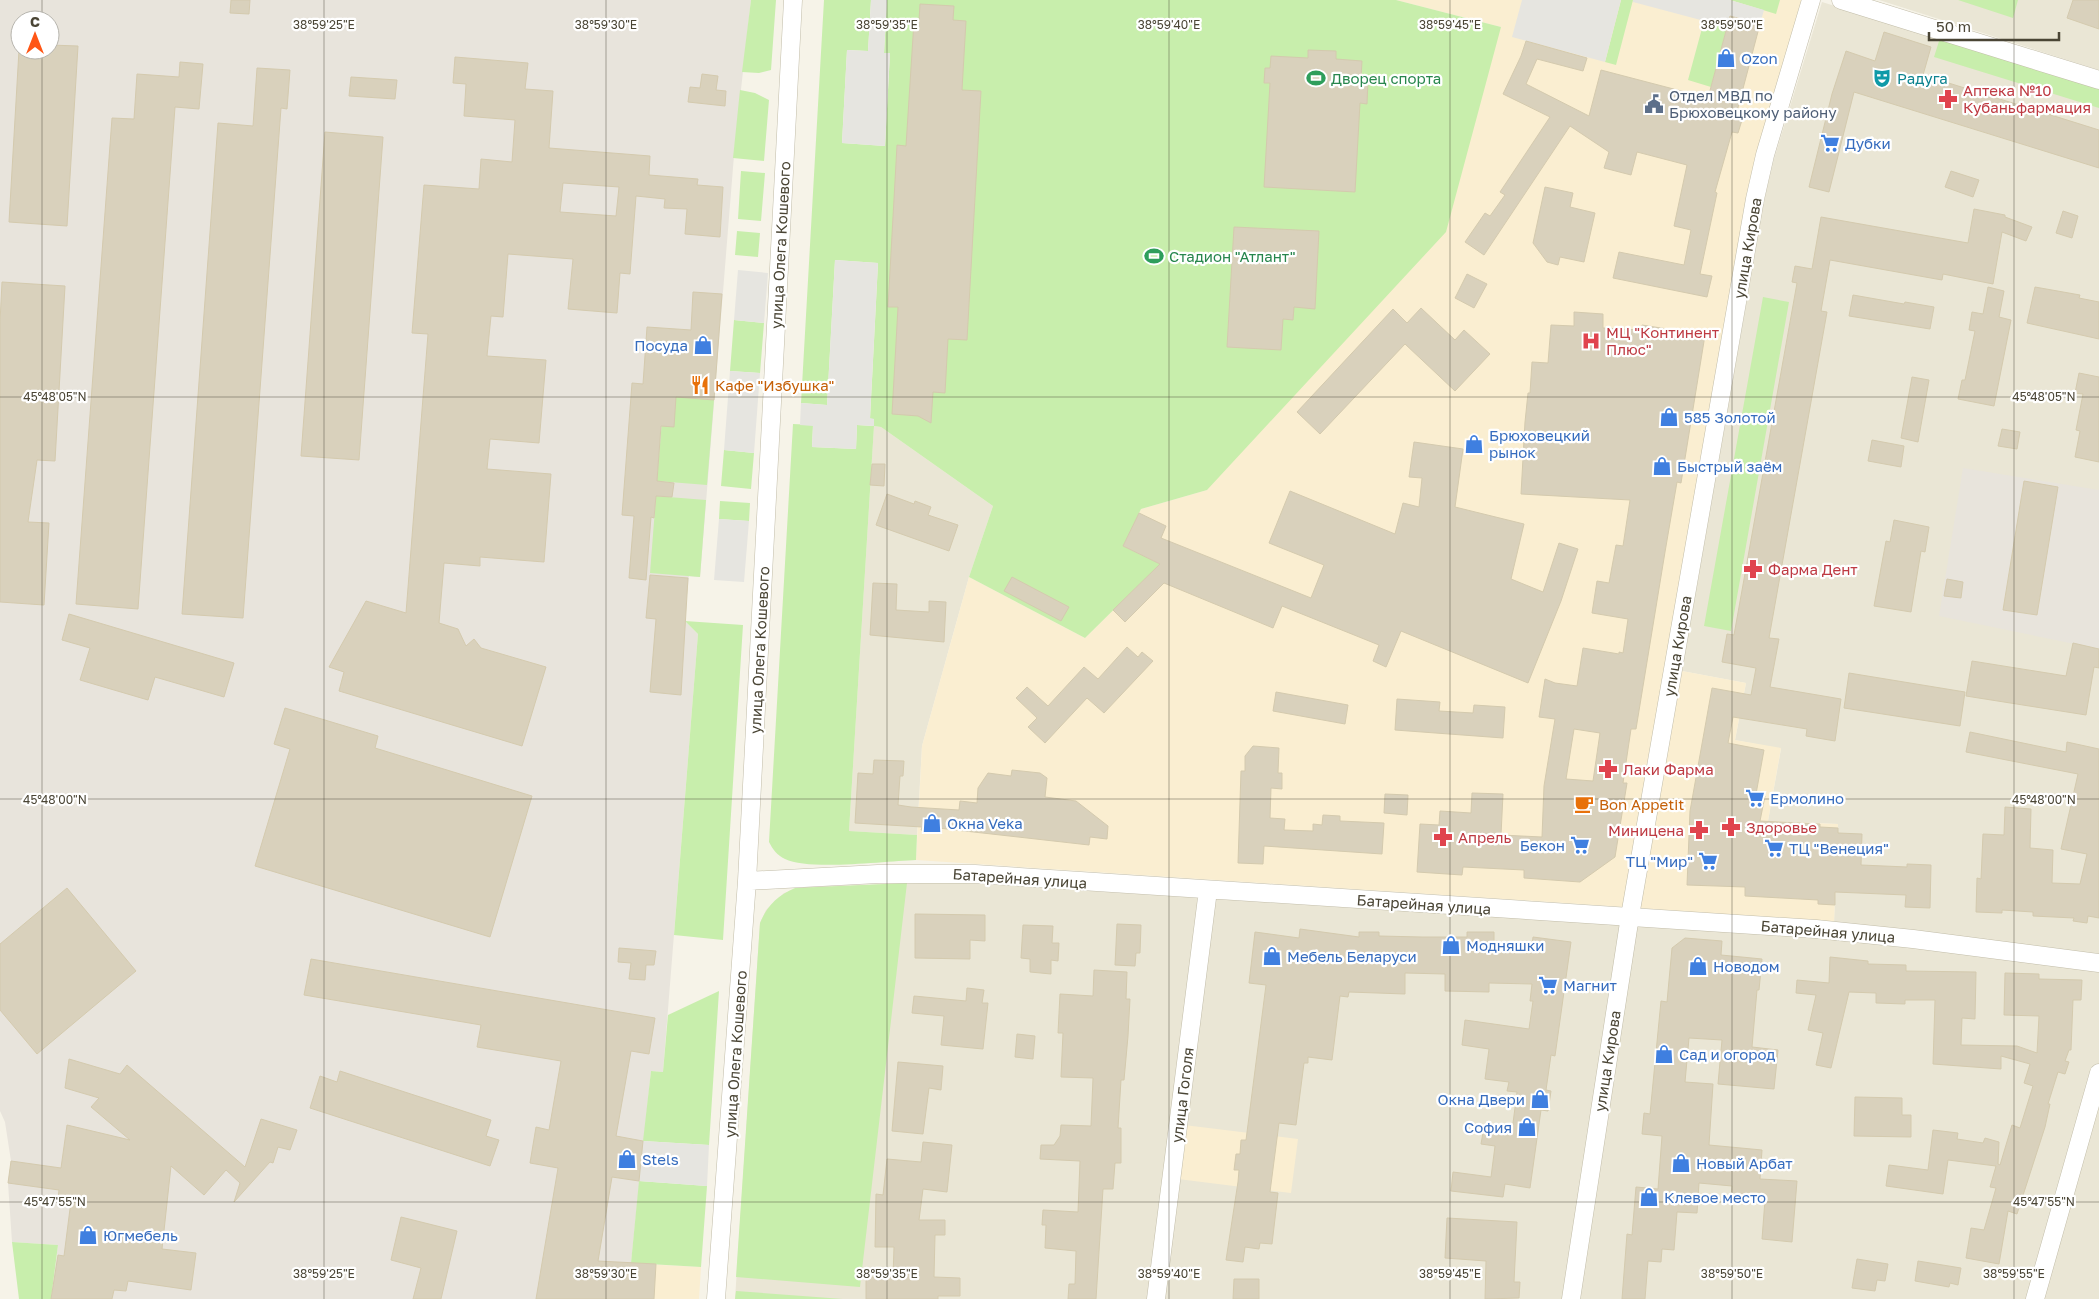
<svg xmlns="http://www.w3.org/2000/svg" width="2099" height="1299" font-family="'Golos Text',sans-serif">
<style>
.residential{fill:#eae6d5}
.commercial{fill:#faeed1}
.industrial{fill:#e8e4dc;fill-rule:evenodd}
.green{fill:#c8eeac}
.parking{fill:#e6e5e0}
.building{fill:#d9d1bc;stroke:#d4caae;fill-rule:evenodd}
.lines{fill:none;stroke-linecap:round;stroke-linejoin:round}
.minor-casing{stroke:#c2bda9;stroke-width:19}
.minor{stroke:#fff;stroke-width:18}
.ticks{fill:none;stroke:#4a4535;stroke-width:1;stroke-opacity:0.45}
.labels{text-anchor:middle;dominant-baseline:central;stroke-width:4.5;stroke-linejoin:round;paint-order:stroke}
.shop-label{font-size:15px;fill:#366cbe;stroke:#fff;text-anchor:start}
.leisure-label{font-size:15px;fill:#27864d;stroke:#fff;text-anchor:start}
.culture-label{font-size:15px;fill:#0d838f;stroke:#fff;text-anchor:start}
.health-label{font-size:15px;fill:#be3a42;stroke:#fff;text-anchor:start}
.service-label{font-size:15px;fill:#4e5e75;stroke:#fff;text-anchor:start}
.street-label{font-size:15px;fill:#4a4535;stroke:#fff}
.food-label{font-size:15px;fill:#c56008;stroke:#fff;text-anchor:start}
.ticks-label{font-size:12px;text-anchor:middle;fill:#4a4535;stroke:#fff;stroke-width:4.5;stroke-linejoin:round;paint-order:stroke}
</style>
<rect width="100%" height="100%" fill="#f6f3e8"/>
<!-- residential -->
<path class="residential" d="M1879,0H2099V70Z
M1822,2L2099,88V954L1903,929L1834,923L1838,824L1768,821L1781,749L1735,740L1746,683L1682,671L1765,197L1774,159Z
M874,426L881,427L993,506L969,577L922,746L917,835L849,831Z
M950,882L1827,938L1886,943L2099,972V1299H735L760,923L766,910L784,893L805,887Z"/>
<!-- commercial -->
<path class="commercial" d="M1396,0H1805L1759,151L1624,907L916,860L922,746L969,577L1085,638L1159,563L1123,546L1141,509L1207,490L1501,27Z
M1682,671L1746,683L1735,740L1781,748L1768,821L1838,824L1834,923L1640,908Z
M1184,1125L1298,1139L1291,1193L1178,1179Z
M604,1262L701,1267L699,1299H602Z"/>
<!-- industrial -->
<path class="industrial" d="M0,0H751L735,143L700,577L689,576L686,604L685,621L698,634L663,1072L651,1071L631,1263L602,1299H51L58,1245L12,1242L8,1183L11,1161L5,1122L0,1111ZM20,20H50V50H20Z
M1963,468L2099,490V649L1939,616Z"/>
<!-- green -->
<path class="green" d="M751,0H776L771,70L759,73L742,72Z
M824,0H871L868,51L847,50L842,143L885,146L890,53H884L887,0H1396L1501,27L1446,232L1207,490L1141,509L1123,546L1160,564L1085,638L969,577L993,506L881,427L874,426L849,831L917,835L916,860C886,861 809,871 785,859C777,855 773,850 769,842L793,424L813,425L812,447L856,449L857,425L873,426L870,419L878,263L835,260L827,405L801,403Z
M1621,0H1633L1616,65L1605,62Z
M1730,0H1780L1776,14Z
M1958,0H2018L2013,18Z
M1704,21L1727,27L1711,87L1688,80Z
M1940,38L2099,88V108L1934,57Z
M740,90L755,93L769,100L764,161L733,158Z
M741,171L765,173L761,221L738,219Z
M737,231L760,233L758,257L735,255Z
M1763,297L1789,302L1731,631L1704,626Z
M734,320L764,323L760,373L730,371Z
M664,396L714,400L707,485L657,481Z
M724,450L754,453L751,489L721,486Z
M656,496L706,500L700,577L650,573Z
M720,501L750,503L749,521L719,519Z
M685,621L743,625L723,940L674,935L698,634Z
M907,883L860,1287L736,1277L760,923C767,906 777,896 795,888Z
M719,991L709,1145L643,1141L651,1071L663,1072L668,1015Z
M639,1181L707,1186L701,1267L631,1263Z
M12,1242L58,1245L51,1299H19Z
M736,1291L843,1299H735Z"/>
<!-- parking -->
<path class="parking" d="M871,0H887L884,53H890L885,146L842,143L847,50L868,51Z
M1522,0H1621L1605,62L1512,37Z
M1633,0H1730L1764,10L1760,24L1731,16L1727,27L1633,2Z
M835,260L878,263L870,418L874,419V426L857,425L856,449L812,447L813,426L800,425L801,403L827,405Z
M738,270L768,273L764,323L734,320Z
M730,371L760,373L754,453L724,450Z
M719,519L749,521L744,582L714,580Z
M643,1141L709,1145L707,1186L639,1181Z"/>
<!-- building -->
<path class="building" d="M231,0H250L249,14L230,13Z
M2073,0H2099V29L2067,18Z
M920,4L954,6L953,20L966,21L962,90L981,91L967,340L948,339L945,393L933,392L931,423L918,416L892,414L898,307H888L897,145L906,146L914,21H919Z
M1730,16L1760,24L1735,119L1742,120L1738,133L1732,132L1715,192L1717,193L1700,274L1712,276L1707,297L1613,278L1619,252L1684,265L1691,230L1674,226L1687,165L1637,152L1631,175L1604,168L1609,152L1570,126L1484,255L1465,242L1485,213L1490,216L1505,195L1500,192L1550,117L1503,94L1521,56L1526,41L1587,58L1583,71L1537,59L1526,84L1589,116L1601,70L1708,98Z
M1884,32L1931,47L1923,75L2099,130V168L1854,92L1829,192L1809,187L1832,94L1846,51L1875,61Z
M50,45L78,46L67,226L9,222L19,50H50Z
M1308,50L1336,51V59L1362,61L1361,79L1368,80L1367,104L1360,103L1355,192L1264,187L1270,83H1264L1265,68H1270L1271,56L1308,58Z
M455,57L528,63L525,89L553,91L549,148L650,156L649,175L698,179L697,185L723,187L720,237L685,234L687,209L664,208L665,199L636,196L630,274L620,273L617,313L568,309L573,259L508,254L503,317L491,316L487,356L546,360L539,443L490,439L487,469L551,474L544,562L480,557V566L444,563L439,623L458,629L466,646L474,639L481,648L546,667L522,746L339,691L344,672L329,667L366,601L406,613L428,334L412,333L424,185L479,189L481,159L512,162L515,120L464,116L466,84L453,83ZM563,183L619,187L616,216L560,212Z
M180,62L203,64L199,109L175,107L138,609L76,604L112,118L134,119L137,74L179,77Z
M257,68L290,70L287,109L281,108L243,618L182,614L218,123L253,126Z
M702,74L718,76L716,90L726,91L725,106L688,102L690,87L700,88Z
M351,77L397,80L395,99L349,96Z
M325,132L383,137L359,460L301,456Z
M1951,171L1979,180L1973,197L1945,187Z
M1545,187L1573,193L1570,207L1595,213L1584,262L1560,257L1558,265L1547,262L1533,243Z
M1974,209L2005,215V217L2032,227L2026,241L2002,232L1993,284L1943,274L1942,280L1830,260L1821,311L1827,312L1769,638L1779,639L1770,687L1841,699L1835,741L1806,736L1807,729L1733,717L1728,743L1764,750L1756,794L1765,796L1760,821L1820,824V827L1838,828V833L1862,834L1861,865L1907,867V864L1931,865L1930,908L1905,907L1906,895L1835,892V905L1818,904V900L1745,896V887L1687,885L1690,811L1712,688L1751,695L1756,668L1722,662L1727,634L1734,635L1797,283L1792,282L1795,266L1812,269L1821,217L1968,243Z
M2063,211L2078,216L2072,238L2056,233Z
M1234,227L1319,231L1315,309L1294,307L1293,320L1283,319L1281,350L1227,347Z
M1467,274L1487,284L1474,308L1455,298Z
M2,282L65,286L55,461L37,460L28,522L49,523L44,605L0,602V322Z
M1988,287L2004,291L1999,317L2011,320L1994,406L1958,399L1962,380H1965L1975,331L1969,330L1972,312L1983,314Z
M2035,287L2080,295L2079,298L2099,302V339L2027,323Z
M693,292L722,294L714,400L676,397L674,427L661,426L657,481L674,483L672,497L656,496L654,518L651,517L646,580L629,578L634,516L622,515L632,383L643,384L647,327L691,330Z
M1853,295L1904,304L1905,302L1934,307L1930,329L1849,316Z
M1421,308L1455,340L1464,330L1490,354L1455,391L1405,344L1320,434L1297,412L1393,309L1407,323Z
M1574,312L1603,314V328L1641,330L1642,325L1705,335L1681,483L1677,482L1665,552L1636,729H1631L1623,783H1627L1615,857L1580,882L1524,878V870L1463,867L1462,875L1417,872L1420,824L1439,825L1440,811L1471,813L1472,793L1503,794L1501,835L1542,837L1544,786L1555,719L1539,717L1545,679L1555,683L1577,686L1583,648L1619,654V652L1623,653L1628,619L1592,613L1597,581L1609,583L1616,545L1623,546L1630,500L1521,494L1525,422L1528,393H1530L1532,362L1548,363L1551,325L1574,326ZM1574,729L1600,733L1593,781L1566,779Z
M2079,373L2099,377V462L2075,457L2080,431L2076,430L2083,394L2075,393Z
M1912,377L1929,380L1918,442L1901,438Z
M2002,429L2020,432L2017,449L1998,446Z
M1872,440L1904,446L1901,467L1868,461Z
M1414,442L1463,449L1455,507L1524,524L1511,579L1543,592L1559,543L1578,549L1561,601L1528,683L1401,631L1386,667L1373,661L1379,645L1282,606L1273,628L1164,583L1125,622L1113,610L1160,564L1123,546L1139,513L1166,526L1161,538L1311,598L1324,565L1269,543L1290,491L1395,534L1403,503L1419,507L1422,478L1409,477Z
M872,464H885L884,486L870,485Z
M2024,481L2058,487L2037,615L2003,610Z
M887,494L914,504L915,501L931,507L928,515L958,525L949,551L876,525Z
M1894,520L1929,527L1925,552L1921,551L1911,612L1874,606L1886,541L1890,542Z
M650,575L688,578L681,695L650,692L656,619L646,618Z
M1012,577L1069,607L1061,621L1004,591Z
M1947,579L1963,582L1961,598L1944,596Z
M873,583L897,584L896,610L929,612V601L946,602L944,642L870,635Z
M69,614L234,663L224,697L155,677L148,700L80,680L90,648L62,640Z
M2073,643L2099,649V668L2094,667L2086,715L1966,696L1972,661L2066,676Z
M1127,647L1138,657L1142,652L1153,661L1104,713L1087,698L1045,743L1028,727L1037,718L1016,698L1027,687L1048,706L1084,667L1098,679Z
M1849,673L1965,692L1960,726L1844,708Z
M1276,692L1348,705L1345,724L1273,711Z
M1397,699L1440,702L1439,711L1473,713L1474,705L1505,707L1503,738L1395,730Z
M285,708L378,736L375,748L532,796L490,937L255,866L290,749L274,744Z
M1970,732L2066,752L2067,742L2099,749V918L2088,916L2087,923L2073,921L2074,918L2033,916V912L2002,910V913L1976,912L1977,878L1981,879L1983,834L2004,835L2005,807L2031,809L2030,848L2053,850L2052,883L2080,884L2087,854L2061,849L2078,774L1966,752Z
M1253,746L1279,748L1278,773H1282V789L1271,788L1270,818L1285,819L1284,830L1313,831V824L1322,825L1323,815L1340,816V821L1384,823L1382,854L1264,846L1263,864L1238,863L1241,771H1245V756Z
M874,760L904,761L903,776H900L898,805L911,807L959,810L960,801L977,803L978,788L988,773L1011,776L1012,770L1040,773L1047,778L1045,797L1076,801L1108,826L1107,839L1090,837L1089,845L938,828V830H921L922,827L855,823L858,773L873,774Z
M1385,794L1408,795L1407,815L1384,813Z
M67,888L136,971L37,1054L0,1010V944Z
M915,914L985,915V941L970,940V959L915,958Z
M1117,924L1141,925L1140,953H1136L1135,966L1115,965Z
M1023,925L1053,926L1052,943H1059L1058,961L1051,960V974L1030,972V959L1021,958Z
M1300,929L1359,937V932H1379V936L1422,937H1467V932H1494V952L1531,953L1533,937L1571,942L1555,1056L1551,1055L1546,1090L1551,1091L1548,1111L1541,1110L1530,1188L1505,1184L1503,1197L1451,1191L1453,1172L1491,1177L1495,1146L1481,1144L1484,1127L1512,1131L1517,1092L1507,1091L1509,1082L1485,1079L1489,1049L1462,1045L1465,1020L1529,1029L1533,1001H1530L1532,984L1489,983V992L1445,991V974L1405,973V994L1349,992L1348,997L1340,996L1332,1060L1308,1057V1063H1304L1296,1125L1279,1123L1270,1192L1278,1193L1272,1244L1260,1243L1259,1249L1245,1247L1243,1262L1226,1260L1238,1182L1239,1170H1234L1236,1154H1240L1241,1140H1246L1266,985L1249,983L1255,932L1299,938Z
M1685,938L1722,941L1721,955L1762,959L1759,990H1757L1752,1047L1778,1050L1774,1089L1718,1084L1722,1040L1689,1038L1685,1082L1713,1084L1709,1145L1762,1150L1760,1179L1797,1181L1792,1242L1762,1239L1765,1200L1731,1197L1732,1186L1699,1183L1697,1213L1677,1212L1674,1250L1662,1249L1661,1262L1648,1261L1645,1299H1622L1627,1234L1632,1235L1636,1187L1658,1189L1662,1136L1642,1134L1644,1113L1650,1114L1661,1001L1667,1002L1672,948Z
M619,948L656,951L654,965H646L645,980L629,979L631,963L618,962Z
M1830,957L1868,961V964L1906,965V971L1976,972L1975,1019L1962,1018L1961,1045L2017,1046L2037,1053L2039,1016L2004,1015L2005,973L2039,974V979L2082,980L2081,1000H2073L2071,1050H2069L2065,1061L2069,1062L2065,1074L2058,1072L2048,1104H2050L2045,1127L2017,1214L2008,1211L1999,1264L1966,1258L1971,1228L1984,1230L1996,1188L1990,1187L1996,1166L1948,1160L1943,1194L1886,1186L1889,1165L1928,1170L1933,1130L1958,1133L1957,1139L1983,1143L1985,1138L1999,1142L1998,1164L2000,1165L2012,1125L2020,1128L2033,1086L2024,1083L2030,1064L2001,1056V1069L1933,1064L1935,1000H1905V1004L1876,1003V993L1849,992L1831,1068L1816,1065L1823,1033L1808,1030L1816,995L1796,993L1797,980L1829,983Z
M311,959L655,1018L649,1054L631,1051L616,1136L643,1141L639,1181L612,1177L598,1261L656,1264L654,1299H536L558,1168L530,1163L536,1127L549,1130L561,1061L477,1047L481,1025L304,995Z
M1094,970L1127,972L1126,999H1130L1128,1036L1124,1080H1121L1118,1128H1121V1163H1115L1113,1189H1103L1096,1299H1068L1069,1284H1075L1076,1251L1045,1248L1046,1225H1042L1043,1210L1078,1212L1080,1161L1040,1159L1041,1145H1054L1060,1136L1061,1125L1091,1126L1093,1078L1061,1077L1063,1033H1058L1060,994L1093,996Z
M967,988L984,990L982,1003H988L983,1049L941,1045L944,1016L912,1013L914,996L966,1001Z
M1017,1034L1035,1036L1033,1059L1015,1057Z
M69,1059L120,1074L127,1065L245,1167L261,1119L297,1130L290,1150L278,1147L273,1163L270,1162L234,1202L240,1183L226,1170L204,1195L171,1166L162,1249L196,1253L191,1290L128,1281L126,1291L114,1290L112,1299H51L58,1255L64,1256L71,1201L58,1199L59,1190L8,1183L11,1161L61,1168L67,1125L130,1140L91,1107L99,1098L65,1088Z
M898,1062L943,1066L941,1090L929,1088L923,1134L892,1131Z
M340,1071L491,1120L486,1136L499,1140L490,1166L310,1108L320,1076L337,1082Z
M1855,1097L1902,1098V1115H1911V1137L1854,1136Z
M923,1142L952,1145L947,1192L923,1189L919,1220H945V1235H935L934,1277L960,1278V1296H938V1299H866V1277H893L894,1247H875L876,1194L883,1195L887,1159L921,1162Z
M401,1217L457,1231L441,1299H413L421,1268L391,1260Z
M1447,1218L1517,1222L1514,1282H1520L1519,1298L1485,1299L1486,1261L1445,1258Z
M1857,1259L1888,1264L1885,1281L1877,1280L1875,1291L1852,1288Z
M1918,1261L1961,1268L1958,1285L1950,1283L1949,1287L1915,1281Z
M1234,1279H1259V1299H1233Z"/>
<g class="lines">
<!-- minor casing -->
<g class="minor-casing">
<path id="minor" d="M1841,0L2099,80
M747,881L878,874H975L1816,929L1913,939L2099,963
M716,1299L747,881L793,0
M1156,1299L1208,890
M1571,1299L1630,916L1755,199L1765,155L1811,0
M2035,1299L2099,1073"/>
</g>
<!-- minor -->
<use href="#minor" class="minor"/>
</g>
<!-- ticks -->
<path class="ticks" d="M42,0V20M324,0V1299M606,0V1299M887,0V1299M1169,0V1299M1450,0V1299M1732,0V1299M2014,0V1299M42,50V1299M0,397H2099M0,799H2099M0,1202H2099"/>
<!-- icons -->
<defs>
<g id="shop-bare" transform="scale(1.5)"><path d="M-5-2.5h2.3a2.7 3.5 0 0 1 5.4 0H5L5.5 6h-11ZM-1.5-2.5h3a1.5 2.3 0 0 0-3 0Z" fill="#3f7fe0" stroke="#fff" stroke-width="2.5" paint-order="stroke"/></g>
<g id="stadium-bare" transform="scale(1.5)"><path d="M0-5a6.5 5 0 1 0 0 10a6.5 5 0 1 0 0-10ZM-3.5-1.8h7v3.6h-7Z" fill="#2e9e5b" stroke="#fff" stroke-width="2.5" paint-order="stroke"/></g>
<g id="theatre-bare" transform="scale(1.5)"><path d="M-5-5.5Q0-4 5-5.5V0Q5 5 0 6Q-5 5-5 0ZM-3.3-2.5H-1v1.5H-3.3ZM1-2.5H3.3v1.5H1ZM-2.8 1Q0 5.5 2.8 1Z" fill="#0f9aa8" stroke="#fff" stroke-width="2.5" paint-order="stroke"/></g>
<g id="pharmacy-bare" transform="scale(1.5)"><path d="M-2-6h4v4h4v4h-4v4h-4v-4h-4v-4h4Z" fill="#e0444e" stroke="#fff" stroke-width="2.5" paint-order="stroke"/></g>
<g id="civic-bare" transform="scale(1.5)"><path d="M-.6-6.5H3V-4.5H.6V-3L4-1V1h2V6H-6V1h2V-1L-.6-3ZM-1.2 2.5V6h2.4V2.5Z" fill="#5c6f8a" stroke="#fff" stroke-width="2.5" paint-order="stroke"/></g>
<g id="supermarket-bare" transform="scale(1.5)"><path d="M-6-5.5h2.5l.6 2H6L4.5 2H-2.5L-4.4-4H-6ZM-1.5 3.2a1.3 1.3 0 1 0 .1 0ZM3 3.2a1.3 1.3 0 1 0 .1 0Z" fill="#3f7fe0" stroke="#fff" stroke-width="2.5" paint-order="stroke"/></g>
<g id="hospital-bare" transform="scale(1.5)"><path d="M-5-5h3v3.5h4V-5h3V5h-3V1.5h-4V5h-3Z" fill="#e0444e" stroke="#fff" stroke-width="2.5" paint-order="stroke"/></g>
<g id="restaurant-bare" transform="scale(1.5)"><path d="M-5-6h1v4h1v-4h1v4h1v-4h1v5L-1.5 .5V6h-2V.5L-5-1ZM5-6V6H3V1.5H1.5Q1.5-4 5-6Z" fill="#e8710a" stroke="#fff" stroke-width="2.5" paint-order="stroke"/></g>
<g id="cafe-bare" transform="scale(1.5)"><path d="M-5.5-4.5H6V0H3Q3 3.5 0 3.5H-2.5Q-5.5 3.5-5.5 0ZM3-3.2v2h1.7v-2ZM-6 4.5H4V6H-6Z" fill="#e8710a" stroke="#fff" stroke-width="2.5" paint-order="stroke"/></g>
</defs>
<g fill-rule="evenodd">
<use href="#shop-bare" x="1726" y="58"/>
<use href="#stadium-bare" x="1316" y="78"/>
<use href="#theatre-bare" x="1882" y="78"/>
<use href="#pharmacy-bare" x="1948" y="99"/>
<use href="#civic-bare" x="1654" y="104"/>
<use href="#supermarket-bare" x="1830" y="143"/>
<use href="#stadium-bare" x="1154" y="256"/>
<use href="#hospital-bare" x="1591" y="341"/>
<use href="#shop-bare" x="703" y="345"/>
<use href="#restaurant-bare" x="700" y="385"/>
<use href="#shop-bare" x="1669" y="417"/>
<use href="#shop-bare" x="1474" y="444"/>
<use href="#shop-bare" x="1662" y="466"/>
<use href="#pharmacy-bare" x="1753" y="569"/>
<use href="#pharmacy-bare" x="1608" y="769"/>
<use href="#supermarket-bare" x="1755" y="798"/>
<use href="#cafe-bare" x="1584" y="804"/>
<use href="#shop-bare" x="932" y="823"/>
<use href="#pharmacy-bare" x="1731" y="827"/>
<use href="#pharmacy-bare" x="1699" y="830"/>
<use href="#pharmacy-bare" x="1443" y="837"/>
<use href="#supermarket-bare" x="1580" y="845"/>
<use href="#supermarket-bare" x="1774" y="848"/>
<use href="#supermarket-bare" x="1708" y="861"/>
<use href="#shop-bare" x="1451" y="945"/>
<use href="#shop-bare" x="1272" y="956"/>
<use href="#shop-bare" x="1698" y="966"/>
<use href="#supermarket-bare" x="1548" y="985"/>
<use href="#shop-bare" x="1664" y="1054"/>
<use href="#shop-bare" x="1540" y="1099"/>
<use href="#shop-bare" x="1527" y="1127"/>
<use href="#shop-bare" x="627" y="1159"/>
<use href="#shop-bare" x="1681" y="1163"/>
<use href="#shop-bare" x="1649" y="1197"/>
<use href="#shop-bare" x="88" y="1235"/>
</g>
<g class="labels">
<!-- shop labels -->
<g class="shop-label">
<text x="1741" y="58">Ozon</text>
<text x="1845" y="143">Дубки</text>
<text x="688" y="345" text-anchor="end">Посуда</text>
<text x="1684" y="417">585 Золотой</text>
<text x="1489" y="435">Брюховецкий<tspan x="1489" dy="17">рынок</tspan></text>
<text x="1677" y="466">Быстрый заём</text>
<text x="1770" y="798">Ермолино</text>
<text x="947" y="823">Окна Veka</text>
<text x="1565" y="845" text-anchor="end">Бекон</text>
<text x="1789" y="848">ТЦ "Венеция"</text>
<text x="1693" y="861" text-anchor="end">ТЦ "Мир"</text>
<text x="1466" y="945">Модняшки</text>
<text x="1287" y="956">Мебель Беларуси</text>
<text x="1713" y="966">Новодом</text>
<text x="1563" y="985">Магнит</text>
<text x="1679" y="1054">Сад и огород</text>
<text x="1525" y="1099" text-anchor="end">Окна Двери</text>
<text x="1512" y="1127" text-anchor="end">София</text>
<text x="642" y="1159">Stels</text>
<text x="1696" y="1163">Новый Арбат</text>
<text x="1664" y="1197">Клевое место</text>
<text x="103" y="1235">Югмебель</text>
</g>
<!-- leisure labels -->
<g class="leisure-label">
<text x="1331" y="78">Дворец спорта</text>
<text x="1169" y="256">Стадион "Атлант"</text>
</g>
<!-- culture labels -->
<g class="culture-label">
<text x="1897" y="78">Радуга</text>
</g>
<!-- health labels -->
<g class="health-label">
<text x="1963" y="90">Аптека №10<tspan x="1963" dy="17">Кубаньфармация</tspan></text>
<text x="1606" y="332">МЦ "Континент<tspan x="1606" dy="17">Плюс"</tspan></text>
<text x="1768" y="569">Фарма Дент</text>
<text x="1623" y="769">Лаки Фарма</text>
<text x="1746" y="827">Здоровье</text>
<text x="1684" y="830" text-anchor="end">Миницена</text>
<text x="1458" y="837">Апрель</text>
</g>
<!-- service labels -->
<g class="service-label">
<text x="1669" y="95">Отдел МВД по<tspan x="1669" dy="17">Брюховецкому району</tspan></text>
</g>
<!-- street labels -->
<g class="street-label">
<text transform="translate(780 245) rotate(-87)">улица Олега Кошевого</text>
<text transform="translate(1747 248) rotate(-80)">улица Кирова</text>
<text transform="translate(1677 646) rotate(-80)">улица Кирова</text>
<text transform="translate(759 650) rotate(-87)">улица Олега Кошевого</text>
<text transform="translate(1020 878) rotate(4)">Батарейная улица</text>
<text transform="translate(1424 904) rotate(4)">Батарейная улица</text>
<text transform="translate(1828 931) rotate(5)">Батарейная улица</text>
<text transform="translate(735 1054) rotate(-86)">улица Олега Кошевого</text>
<text transform="translate(1607 1061) rotate(-81)">улица Кирова</text>
<text transform="translate(1182 1095) rotate(-83)">улица Гоголя</text>
</g>
<!-- food labels -->
<g class="food-label">
<text x="715" y="385">Кафе "Избушка"</text>
<text x="1599" y="804">Bon Appetit</text>
</g>
</g>
<g class="ticks-label">
<text x="324" y="29">38°59'25"E</text>
<text x="606" y="29">38°59'30"E</text>
<text x="887" y="29">38°59'35"E</text>
<text x="1169" y="29">38°59'40"E</text>
<text x="1450" y="29">38°59'45"E</text>
<text x="1732" y="29">38°59'50"E</text>
<text x="55" y="401">45°48'05"N</text>
<text x="2044" y="401">45°48'05"N</text>
<text x="55" y="804">45°48'00"N</text>
<text x="2044" y="804">45°48'00"N</text>
<text x="55" y="1206">45°47'55"N</text>
<text x="2044" y="1206">45°47'55"N</text>
<text x="324" y="1278">38°59'25"E</text>
<text x="606" y="1278">38°59'30"E</text>
<text x="887" y="1278">38°59'35"E</text>
<text x="1169" y="1278">38°59'40"E</text>
<text x="1450" y="1278">38°59'45"E</text>
<text x="1732" y="1278">38°59'50"E</text>
<text x="2014" y="1278">38°59'55"E</text>
</g>
<!-- north arrow -->
<g transform="translate(35 35)"><circle r="24" fill="#ffffff" stroke="#b7b5ae"/>
<path d="M0-4L9 19L0 12L-9 19Z" fill="#ff5615"/>
<text y="-8" font-size="14" font-weight="bold" text-anchor="middle" fill="#4a4535">С</text>
</g>
<!-- scale -->
<path d="M1929 32v8h130v-8" fill="none" stroke="#4a4535" stroke-width="2.5"/>
<text x="1936" y="32" font-size="15" fill="#4a4535" stroke="#ffffff" stroke-width="4" paint-order="stroke">50 m</text>
</svg>
